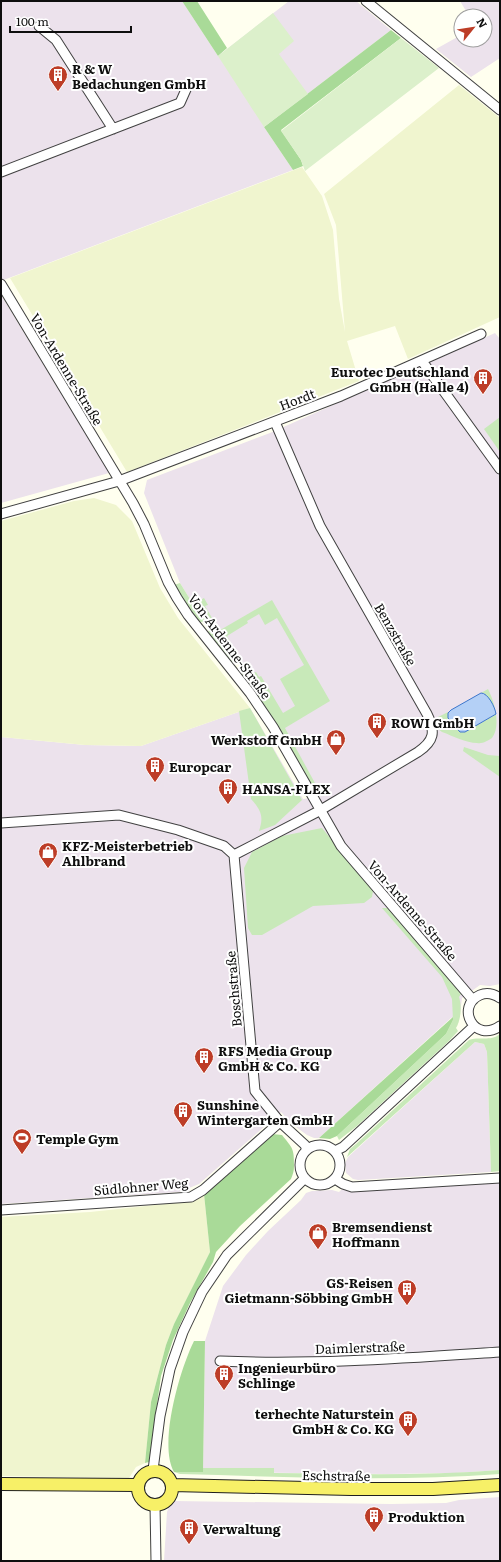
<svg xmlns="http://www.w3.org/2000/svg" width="501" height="1562" font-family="Literata,serif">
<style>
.industrial{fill:#ece2ec}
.farmland{fill:#f0f5cf}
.green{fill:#c8e9b9}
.forest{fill:#a9da98}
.pitch{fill:#dcf0cb}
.water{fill:#b4d0f6;stroke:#3c76cc}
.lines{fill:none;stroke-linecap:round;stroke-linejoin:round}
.minor-casing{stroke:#414141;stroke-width:11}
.major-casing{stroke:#1f1f1f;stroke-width:14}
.minor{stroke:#fff;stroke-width:9}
.major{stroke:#f7f067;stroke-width:12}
.labels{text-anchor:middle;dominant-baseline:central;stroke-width:4;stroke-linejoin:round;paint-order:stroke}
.poi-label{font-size:13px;font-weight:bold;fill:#0e0e0e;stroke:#fff;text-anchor:start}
.street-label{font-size:13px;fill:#0e0e0e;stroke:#fff}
</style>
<rect width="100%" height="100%" fill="#ffffef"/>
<!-- industrial -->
<path class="industrial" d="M1,1H182L218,56L289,1H356L391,30L264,127L293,170L1,281Z
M460,1H500V58L471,77L436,49L461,35V40H485V16H469Z
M1,295L109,473L1,503Z
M495,333L500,339V984L490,986L480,985L462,998L460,1014L451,1018L319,1138H314L307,1135L292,1124L281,1112L199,1184L179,1192L1,1204V737L85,745L141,746L250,708L303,799L322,796L249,675L196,609L180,583L144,493L147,480L270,433Z
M475,1042L484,1044L487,1052L491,1172L358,1180L353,1179L346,1173L345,1163L348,1157Z
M500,1183V1470L455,1473L386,1474L203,1472L205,1341L223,1286L246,1255L268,1231L301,1200L306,1193L312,1191L332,1190L339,1192L342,1189L354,1191Z
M500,1497V1561H164L167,1512L169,1507L174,1501L391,1504L446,1503L459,1500Z"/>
<!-- farmland -->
<path class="farmland" d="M459,85L500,118V317L408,359L395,326L347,341L359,381L127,472L10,278L302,167L322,196L333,230L339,299L345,332L336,225L324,194Z
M94,498L116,505L132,521L160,588L178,618L250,708L141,746L85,745L1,737V521L74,501Z
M204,1194L210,1252L174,1324L166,1345L151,1402L145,1463L136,1467L129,1478L1,1476V1217L90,1212L165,1204Z"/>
<!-- green -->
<path class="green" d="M500,417V452L484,429Z
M180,583L193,604L204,598L208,605L205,606L212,618L206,622H200L189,608L174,585Z
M272,600L330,701L285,728L322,796H316C292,754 271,709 240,671L245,667L252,674L256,672L259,677L261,676L283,713L295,706L280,679L304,665L277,618L265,625L259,614L247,621L248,623L227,636L240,659L239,661L233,663L208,632L211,627L215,633Z
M488,689C495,703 501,726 492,738C487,741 483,744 477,743C466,743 453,736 442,732L438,729L436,718L448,712C450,724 453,727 465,732L495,715L496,714L484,693H481Z
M250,708L302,800L275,825L259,831C264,816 261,810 251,799L239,711Z
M464,747L488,755L500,756V777L463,751Z
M322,828L369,885L373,891L372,897L364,903L313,906L262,935H252L248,928L244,868L252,852L282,836Z
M382,908H389L455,985L461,994L459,997C462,1006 461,1020 456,1028L458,1031L449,1041L357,1126L339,1140L337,1136L446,1034L453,1020L452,999L442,977Z
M500,1034V1171L491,1172L487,1052L484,1044L475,1042L347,1157L350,1149L356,1144L469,1040C479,1036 490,1042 500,1034Z
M203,1468H274V1473C350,1474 425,1476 500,1470V1474C394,1482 287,1477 180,1474L174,1472H203Z"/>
<!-- forest -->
<path class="forest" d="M182,1H197L227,48L218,56Z
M391,30L401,38L281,130L301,160L303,166L293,170L264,127Z
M453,1017V1020L446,1034L337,1136L330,1139L319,1138Z
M272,1134L282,1135C293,1149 294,1148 294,1166C294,1171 293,1174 291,1179L240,1226L216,1252L213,1262L190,1303L173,1340L161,1376L149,1462L145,1463L151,1402L166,1345L174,1324L210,1252L204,1194Z
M194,1341H205L203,1472H174C158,1444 180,1369 194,1341Z"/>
<!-- pitch -->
<path class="pitch" d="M273,13L294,41L279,54L308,94L264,127L218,56Z
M401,38L439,68L305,171L301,160L281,131Z"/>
<!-- water -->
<path class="water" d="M481,693C488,693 495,707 496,714L465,732H460L448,718V713L451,710Z"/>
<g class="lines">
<!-- minor casing -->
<g class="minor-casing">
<path id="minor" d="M366,1L500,110
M39,26L56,40L113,129
M1,172L180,103L188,85
M1,284L133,503L144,524L168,582L177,598L188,615L250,693L273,727L341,846L473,1000
M422,361L500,469
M1,514L119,481L341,396L481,334
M1,823L119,815L178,830L224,846L234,855L255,1091L280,1122L305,1145L307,1150
M234,855L319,811L418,752C434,741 436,732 427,714L320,526L275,422
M500,998C494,994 487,992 480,995C455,1006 474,1044 500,1026
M300 1165a20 20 0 1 1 40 0a20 20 0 1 1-40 0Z
M335,1151L343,1147L474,1026
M335,1179L343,1184L352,1187L500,1178
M1,1210L191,1197L203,1190L280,1122
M220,1361C314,1365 407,1358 500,1352
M153,1470L160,1416L170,1369L183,1332L202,1292L227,1255L305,1178
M155,1505L156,1561"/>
</g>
<!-- major casing -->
<g class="major-casing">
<path id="major" d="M138 1488a17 17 0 1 1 34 0a17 17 0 1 1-34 0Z
M1,1484L137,1485
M172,1485L351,1489H433L500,1485"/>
</g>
<!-- minor -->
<use href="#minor" class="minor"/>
<!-- major -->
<use href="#major" class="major"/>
</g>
<!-- icons -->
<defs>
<g id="building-pin" transform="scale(1)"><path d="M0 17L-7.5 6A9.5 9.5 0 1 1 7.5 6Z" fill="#bd3d27" stroke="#fff"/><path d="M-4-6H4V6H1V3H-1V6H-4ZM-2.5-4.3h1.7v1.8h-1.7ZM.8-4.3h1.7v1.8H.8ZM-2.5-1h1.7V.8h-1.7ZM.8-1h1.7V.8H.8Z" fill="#fff"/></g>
<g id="shop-pin" transform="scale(1)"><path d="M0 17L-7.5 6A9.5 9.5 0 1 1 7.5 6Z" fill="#bd3d27" stroke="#fff"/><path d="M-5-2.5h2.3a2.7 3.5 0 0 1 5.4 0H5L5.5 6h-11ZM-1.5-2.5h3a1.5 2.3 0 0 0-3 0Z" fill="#fff"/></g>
<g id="stadium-pin" transform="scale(1)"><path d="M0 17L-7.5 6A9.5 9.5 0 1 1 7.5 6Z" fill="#bd3d27" stroke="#fff"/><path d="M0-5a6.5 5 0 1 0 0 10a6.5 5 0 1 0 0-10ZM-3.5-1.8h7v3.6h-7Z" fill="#fff"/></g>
</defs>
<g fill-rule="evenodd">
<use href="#building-pin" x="58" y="75"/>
<use href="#building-pin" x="483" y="378"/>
<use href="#building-pin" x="377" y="722"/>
<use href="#shop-pin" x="336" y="739"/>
<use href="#building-pin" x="155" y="766"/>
<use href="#building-pin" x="228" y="788"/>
<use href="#shop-pin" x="48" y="852"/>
<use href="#building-pin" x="204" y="1057"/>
<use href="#building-pin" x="183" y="1111"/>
<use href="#stadium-pin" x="22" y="1138"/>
<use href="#shop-pin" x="318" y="1233"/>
<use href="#building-pin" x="407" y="1289"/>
<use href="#building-pin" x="224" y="1374"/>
<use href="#building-pin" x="408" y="1420"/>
<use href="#building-pin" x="374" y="1516"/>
<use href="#building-pin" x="189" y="1528"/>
</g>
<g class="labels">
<!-- poi labels -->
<g class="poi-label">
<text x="72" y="68">R &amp; W<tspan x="72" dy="15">Bedachungen GmbH</tspan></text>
<text x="469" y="371" text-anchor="end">Eurotec Deutschland<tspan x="469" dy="15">GmbH (Halle 4)</tspan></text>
<text x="391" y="722">ROWI GmbH</text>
<text x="322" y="739" text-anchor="end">Werkstoff GmbH</text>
<text x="169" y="766">Europcar</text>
<text x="242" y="788">HANSA-FLEX</text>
<text x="62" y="845">KFZ-Meisterbetrieb<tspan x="62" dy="15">Ahlbrand</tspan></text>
<text x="218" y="1050">RFS Media Group<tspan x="218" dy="15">GmbH &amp; Co. KG</tspan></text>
<text x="197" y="1104">Sunshine<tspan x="197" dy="15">Wintergarten GmbH</tspan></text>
<text x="36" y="1138">Temple Gym</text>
<text x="332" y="1226">Bremsendienst<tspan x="332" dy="15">Hoffmann</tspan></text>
<text x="393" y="1282" text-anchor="end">GS-Reisen<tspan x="393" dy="15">Gietmann-Söbbing GmbH</tspan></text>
<text x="238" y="1367">Ingenieurbüro<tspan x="238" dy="15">Schlinge</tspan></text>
<text x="394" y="1413" text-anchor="end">terhechte Naturstein<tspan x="394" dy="15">GmbH &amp; Co. KG</tspan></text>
<text x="388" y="1516">Produktion</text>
<text x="203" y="1528">Verwaltung</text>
</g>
<!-- street labels -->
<g class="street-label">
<text transform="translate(67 369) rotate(59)">Von-Ardenne-Straße</text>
<text transform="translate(297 399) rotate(-21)">Hordt</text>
<text transform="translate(396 634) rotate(60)">Benzstraße</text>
<text transform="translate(230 646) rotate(53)">Von-Ardenne-Straße</text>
<text transform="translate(413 910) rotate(49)">Von-Ardenne-Straße</text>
<text transform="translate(233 989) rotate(-95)">Boschstraße</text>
<text transform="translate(141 1186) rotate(-5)">Südlohner Weg</text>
<text transform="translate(360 1347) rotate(-2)">Daimlerstraße</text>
<text transform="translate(336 1475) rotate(1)">Eschstraße</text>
</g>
</g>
<!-- border -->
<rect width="501" height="1562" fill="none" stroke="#0e0e0e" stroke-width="4"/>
<!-- north arrow -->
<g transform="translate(473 28) rotate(60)"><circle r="19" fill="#ffffff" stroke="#9f9f9f"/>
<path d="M0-3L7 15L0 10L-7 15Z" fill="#bd3d27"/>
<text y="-6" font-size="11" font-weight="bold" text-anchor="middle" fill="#0e0e0e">N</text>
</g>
<!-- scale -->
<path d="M10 26v6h121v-6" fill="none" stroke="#0e0e0e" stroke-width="2"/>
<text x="16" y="26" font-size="12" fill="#0e0e0e" stroke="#ffffff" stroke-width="3" paint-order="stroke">100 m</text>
</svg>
